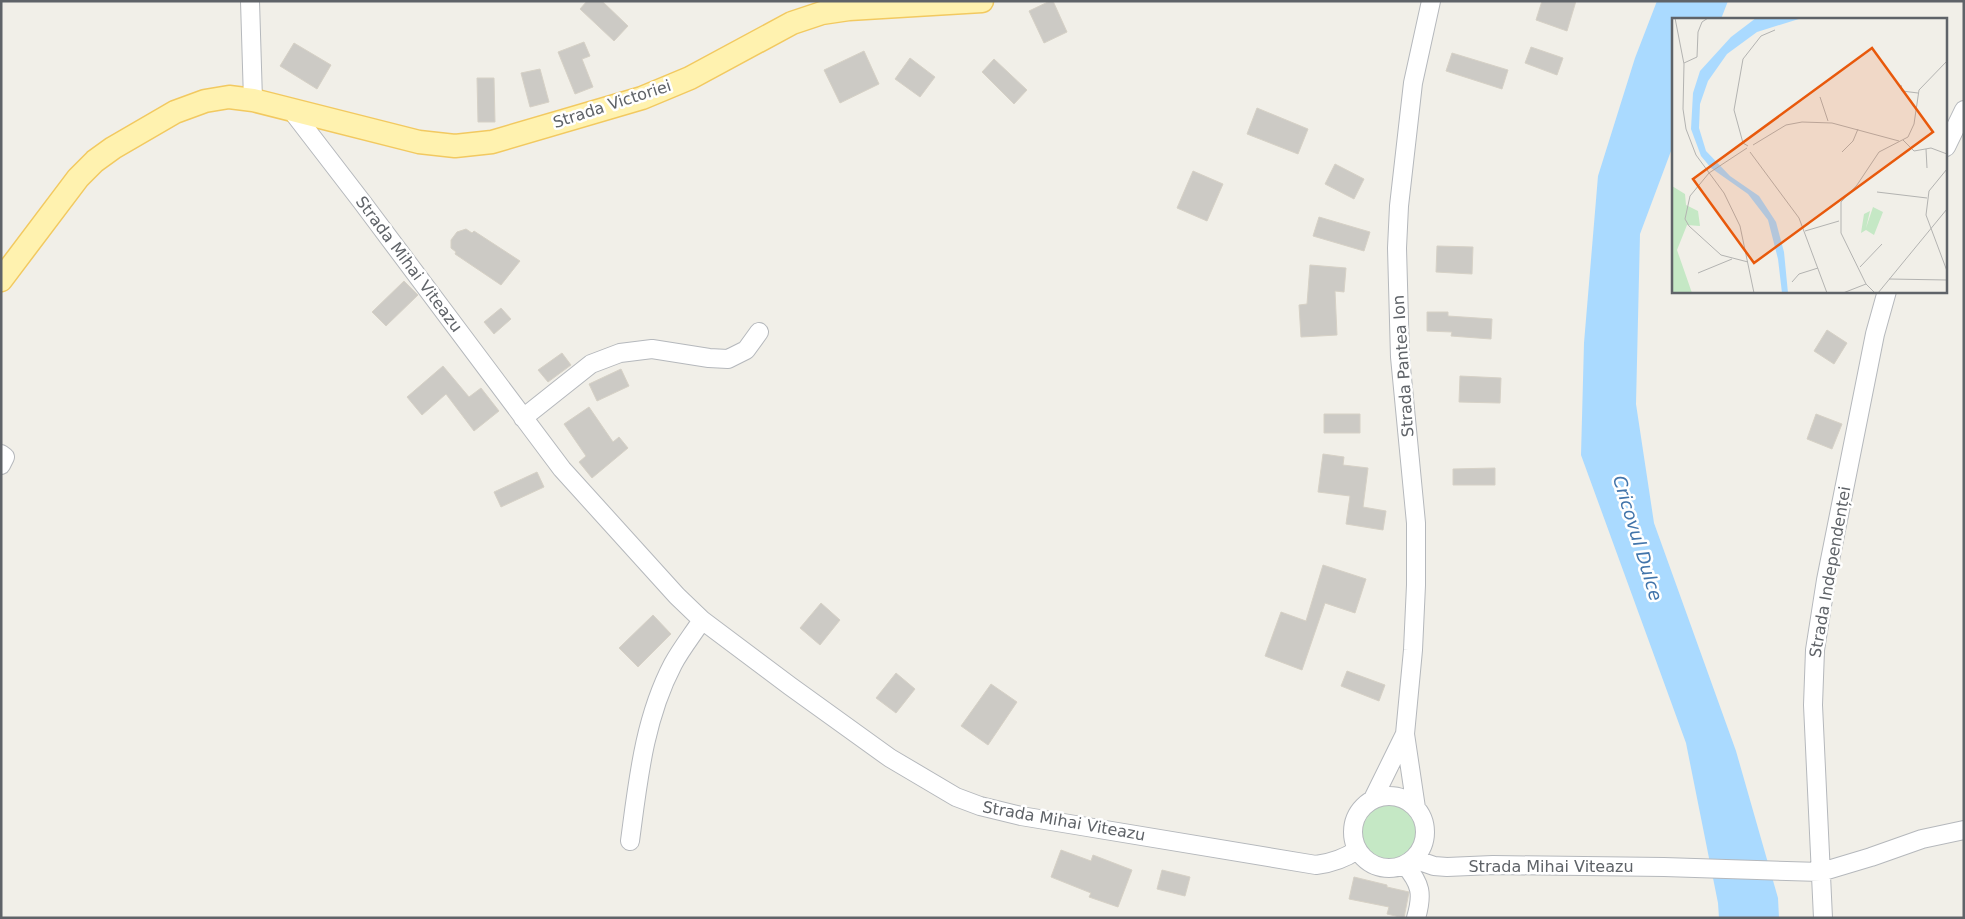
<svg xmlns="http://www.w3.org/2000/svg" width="1965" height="919" font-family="'DejaVu Sans',sans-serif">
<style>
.green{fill:#c5e8c5}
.water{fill:#aadaff}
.building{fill:#cccac5;stroke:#d6d1c6}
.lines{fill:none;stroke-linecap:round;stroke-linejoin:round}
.minor-casing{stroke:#b5b8bc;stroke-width:20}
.major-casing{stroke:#f2c960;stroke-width:25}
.minor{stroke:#fff;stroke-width:18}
.major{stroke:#fff2af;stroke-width:22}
.labels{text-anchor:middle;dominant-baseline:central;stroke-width:5;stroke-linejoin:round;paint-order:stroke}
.street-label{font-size:16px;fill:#5f6368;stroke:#fff}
.water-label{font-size:18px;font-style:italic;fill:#4174aa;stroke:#fff}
.inset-road{fill:none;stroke:#b3b3b1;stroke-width:1}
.view{fill:#e8590c;fill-opacity:0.15;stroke:#e8590c;stroke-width:2.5}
.inset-edge{fill:none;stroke:#5f6368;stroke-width:2.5}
</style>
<rect width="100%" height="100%" fill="#f1efe8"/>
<!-- green -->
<path class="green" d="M1361 833a29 29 0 1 1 58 0a29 29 0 1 1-58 0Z"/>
<!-- water -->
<path class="water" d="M1657,1H1728L1721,19H1674V143L1640,234L1636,404L1654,523L1736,751L1778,898L1779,918H1719L1718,903L1686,743L1581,455L1584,343L1598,176L1635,58Z"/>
<!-- building -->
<path class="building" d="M587,1H602L628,26L614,41L580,9Z
M1050,1H1053L1067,32L1044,43L1029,11Z
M1542,1H1576L1567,31L1536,20Z
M584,42L590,56L582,59L593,87L575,94L558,52Z
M294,43L331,65L317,89L280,66Z
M1531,47L1563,58L1557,75L1525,63Z
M864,51L879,84L840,103L824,70Z
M1452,53L1508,70L1502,89L1446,71Z
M910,58L935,77L920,97L895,79Z
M994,59L1027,90L1014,104L982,72Z
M540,69L549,102L530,107L521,73Z
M477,78H494L495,122H478Z
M1257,108L1308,129L1298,154L1247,134Z
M1335,164L1364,179L1354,199L1325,184Z
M1193,171L1223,184L1207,221L1177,208Z
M1319,217L1370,232L1364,251L1313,236Z
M466,229L472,233L474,231L520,261L501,285L455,254L456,252L451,248V240L457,232Z
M1437,246L1473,247L1472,274L1436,272Z
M1310,265L1346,268L1344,292L1335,291L1337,335L1301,337L1299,305L1307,304Z
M404,281L418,295L386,326L372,312Z
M501,308L511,319L494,334L484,322Z
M1427,312H1448V316L1492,319L1491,339L1451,336L1452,332L1427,331Z
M1827,330L1847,343L1834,364L1814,351Z
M562,353L571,365L548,382L538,370Z
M443,366L469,397L481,388L499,411L474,431L446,394L422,415L407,397Z
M621,369L629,386L597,401L589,384Z
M1460,376L1501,378L1500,403L1459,402Z
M589,407L613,442L619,437L628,448L592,478L579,462L586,456L564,424Z
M1324,414H1360V433H1324Z
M1816,414L1842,424L1832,449L1807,439Z
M1323,454L1344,457L1343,465L1368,468L1363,507L1386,511L1383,530L1346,524L1350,496L1318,492Z
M1495,468V485H1453V469Z
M537,472L544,487L501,507L494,492Z
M1323,565L1366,579L1355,613L1325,603L1302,670L1265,656L1281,612L1306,621Z
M821,603L840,620L820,645L800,628Z
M653,615L671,634L638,667L619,648Z
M1347,671L1385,685L1379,701L1341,686Z
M896,673L915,689L896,713L876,698Z
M991,684L1017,702L988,745L961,726Z
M1061,850L1091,861L1093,855L1132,870L1118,907L1089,897L1091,893L1051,877Z
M1162,870L1190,877L1185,896L1157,889Z
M1354,877L1387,885V887L1409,892L1404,918L1387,914L1389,907L1349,899Z"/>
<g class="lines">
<!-- minor casing -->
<g class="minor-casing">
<path id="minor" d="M250,1L253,100
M292,111L362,202L562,469L677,596L702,620L790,686L890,758L956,797L980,806L1021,816L1316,865C1332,863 1344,859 1357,850
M1946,147L1964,110
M523,418L591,364L620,353L652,349L709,358L728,359L746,350L759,332
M1,454L5,457L1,465
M1353 832a36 36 0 1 1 72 0a36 36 0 1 1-72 0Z
M1373,799L1405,734
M1416,808L1405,734L1413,650L1416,585V523L1400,357L1397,248L1399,206L1413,83L1431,1
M630,841C638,781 644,719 673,664C681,649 693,634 702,620
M1414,859L1434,866L1447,867L1493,865L1664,867L1821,872L1871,857L1922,839L1964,830
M1405,865C1421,884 1423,894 1416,918
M1823,918L1813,705L1815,650L1826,580L1875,334L1887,291"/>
</g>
<!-- major casing -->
<g class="major-casing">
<path id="major" d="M1,280L78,178L95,161L113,148L175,112L205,101L229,97L253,100L419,142L455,146L492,142L642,98L690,78L792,23L822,13L849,9L982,1"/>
</g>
<!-- minor -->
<use href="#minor" class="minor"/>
<!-- major -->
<use href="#major" class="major"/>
</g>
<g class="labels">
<!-- street labels -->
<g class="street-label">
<text transform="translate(612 104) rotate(-18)">Strada Victoriei</text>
<text transform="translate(409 264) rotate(53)">Strada Mihai Viteazu</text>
<text transform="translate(1403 366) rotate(-94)">Strada Pantea Ion</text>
<text transform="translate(1830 572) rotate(-80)">Strada Independenței</text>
<text transform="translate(1064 821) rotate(10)">Strada Mihai Viteazu</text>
<text x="1551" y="866">Strada Mihai Viteazu</text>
</g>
<!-- water labels -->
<g class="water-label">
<text transform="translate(1638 538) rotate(73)">Cricovul Dulce</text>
</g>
</g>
<!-- overview -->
<g transform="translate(1672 18)">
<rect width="275" height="275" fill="#f1efe8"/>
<path d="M0,168L13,176L14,187L26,193L28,208L15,207L5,232L20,275H0ZM201,189L211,194L202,217L194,212L189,215L192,196L198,193L194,210Z" fill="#c5e8c5"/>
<path d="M84,0H130L85,14L55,36L36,63L28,86L27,110L34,133L58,158L87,178L104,204L112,234L116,275H110L106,241L96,202L76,176L39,150L29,138L19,111L21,75L28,53L59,19Z" fill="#aadaff"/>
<path class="inset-road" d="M3,0L12,46L11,91L14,111L24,137L52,175L68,208L82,275M12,45L25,39L26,14L30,4L36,0M229,67L230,73L246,75M148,79L156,103M231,122L242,133L259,130L275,136M81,127L114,107L130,104L160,105L227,123M76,128L71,125L62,92L71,41L89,18L103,12M75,130L37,155L18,178L13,201L17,208L49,237L76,244M254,131L255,150M78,134L127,200L155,275M170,134L181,123L186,111M275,151L257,173L254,197L275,253M205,174L255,180M133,213L167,203M188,249L210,226M26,255L60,241M217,261L275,262M120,264L127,256L146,250M171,275L194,266M203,275L194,266L169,215V184L185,167L207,134L236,119L242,106L247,72L275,43M206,275L275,191"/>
<path class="view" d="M200,30L261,114L82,245L21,161Z"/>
<rect width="275" height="275" class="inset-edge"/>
</g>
<!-- border -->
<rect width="1965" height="919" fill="none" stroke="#5f6368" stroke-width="5"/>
</svg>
